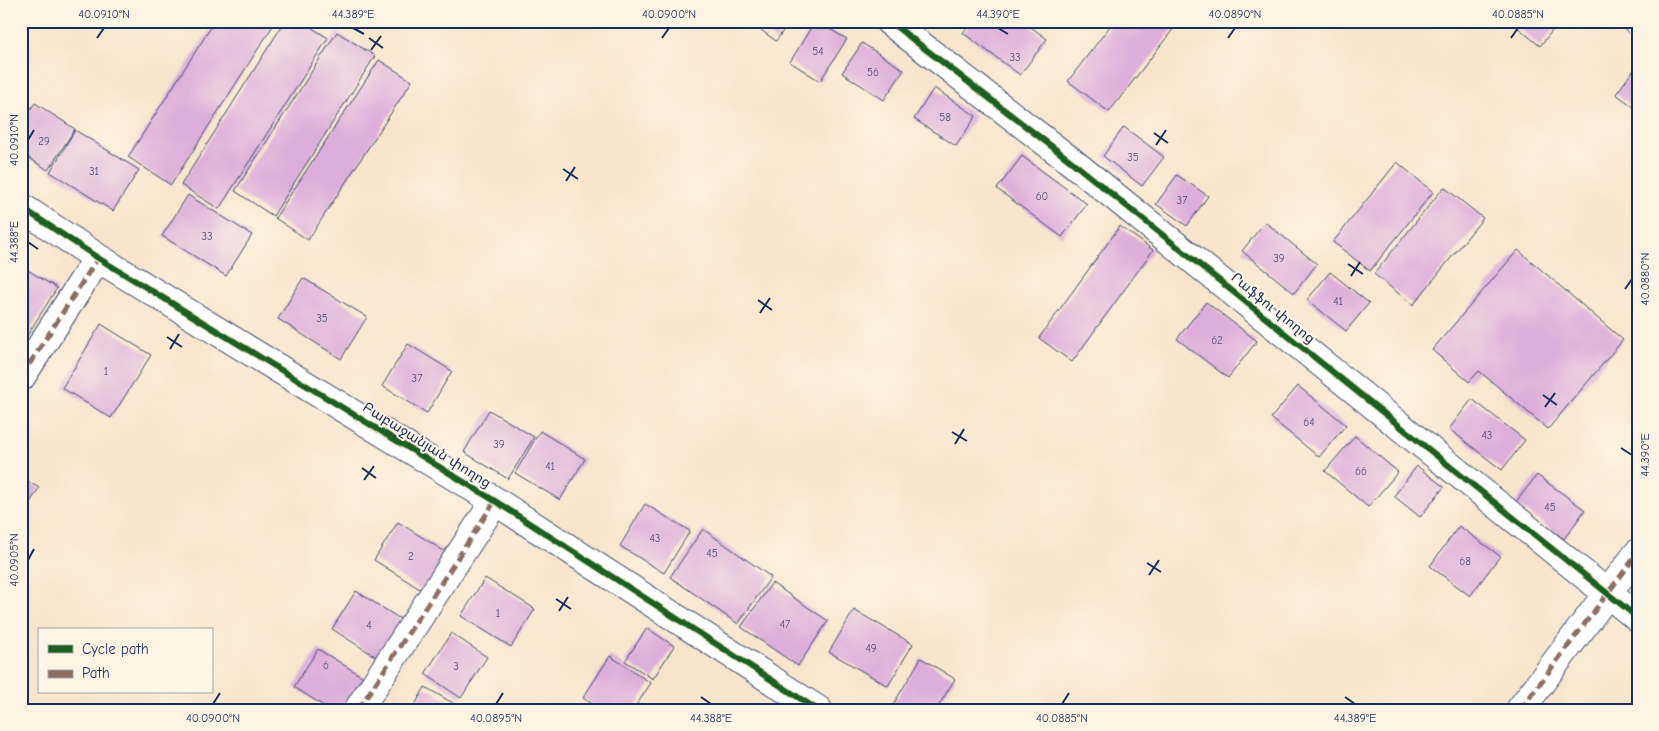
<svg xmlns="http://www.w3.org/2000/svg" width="1659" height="731" font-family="'Comic Neue','Noto Sans Armenian',sans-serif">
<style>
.building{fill:#dbafd9}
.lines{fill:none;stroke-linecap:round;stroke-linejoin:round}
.minor-casing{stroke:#3c4a6f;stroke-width:30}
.minor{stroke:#fff;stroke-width:28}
.quiet{stroke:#8d6e63;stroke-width:5;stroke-dasharray:10 5;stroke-linecap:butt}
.cycleway-casing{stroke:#fcf5e5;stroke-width:9}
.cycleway{stroke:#1b5e20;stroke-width:6}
.ticks{fill:none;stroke:#1b2f5e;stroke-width:2}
.labels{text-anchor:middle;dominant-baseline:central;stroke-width:4;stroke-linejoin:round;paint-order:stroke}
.number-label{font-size:11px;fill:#4b4f7d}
.street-label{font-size:14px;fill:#1b2f5e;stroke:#fcf5e5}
.neatline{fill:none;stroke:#1b2f5e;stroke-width:2}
.ticks-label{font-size:12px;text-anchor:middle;fill:#1b2f5e}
</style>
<rect width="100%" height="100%" fill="#fcf5e5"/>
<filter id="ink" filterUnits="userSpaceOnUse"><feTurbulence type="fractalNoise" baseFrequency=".02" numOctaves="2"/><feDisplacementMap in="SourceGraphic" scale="10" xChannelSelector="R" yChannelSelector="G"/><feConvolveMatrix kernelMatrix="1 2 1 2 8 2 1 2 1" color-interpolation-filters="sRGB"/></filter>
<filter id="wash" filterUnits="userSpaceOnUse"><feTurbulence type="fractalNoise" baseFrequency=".0096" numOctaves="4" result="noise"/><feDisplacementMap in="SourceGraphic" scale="20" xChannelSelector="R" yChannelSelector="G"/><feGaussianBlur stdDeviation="1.12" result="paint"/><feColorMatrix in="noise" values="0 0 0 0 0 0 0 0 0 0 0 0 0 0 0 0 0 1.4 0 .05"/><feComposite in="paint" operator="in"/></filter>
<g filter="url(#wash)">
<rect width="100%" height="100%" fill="#f7e5cd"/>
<g id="blocks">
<!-- building -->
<path class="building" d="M215,21H276L171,185L128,157Z
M285,21H301L328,38L219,209L181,185Z
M749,21H766L761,30Z
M768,21H790L776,41L761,30Z
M815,21L847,39L820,81L790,62Z
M972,21H1023L1047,39L1020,75L963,33Z
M1114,21H1165L1174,28L1109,112L1068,81Z
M1510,21H1560L1540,46Z
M337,32L375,56L273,216L235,191Z
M862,43L904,70L884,100L842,73Z
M379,60L412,81L308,240L275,218Z
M1638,64V110L1616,94Z
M934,88L976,116L956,146L914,119Z
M35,103L75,129L48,170L21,153V124Z
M1124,127L1164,157L1142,186L1103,156Z
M75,130L139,170L113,211L50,172Z
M1022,156L1087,204L1062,237L997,189Z
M1397,162L1433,192L1370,271L1333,242Z
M1177,175L1208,196L1187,226L1156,204Z
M1444,187L1483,218L1413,305L1374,274Z
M188,195L252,235L226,276L162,236Z
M1265,222L1317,264L1294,293L1242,251Z
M1120,226L1153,250L1072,362L1039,338Z
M1518,250L1623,340L1548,429L1479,371L1469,382L1432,350Z
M21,266L57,288L21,345Z
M1330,272L1369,303L1346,331L1307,300Z
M303,278L367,317L341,359L278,319Z
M1206,302L1257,341L1228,378L1177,339Z
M101,324L151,355L111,418L62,388Z
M408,344L452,371L427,413L382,386Z
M1298,386L1346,425L1319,457L1271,418Z
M1472,399L1525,440L1502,470L1449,429Z
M489,410L534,437L508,479L464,452Z
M540,431L585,459L560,500L515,473Z
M1355,436L1398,472L1368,507L1325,471Z
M1417,466L1444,487L1420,517L1394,496Z
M1537,475L1585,510L1564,539L1515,503Z
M21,477L39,488L21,517Z
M645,504L690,531L664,573L620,546Z
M398,522L447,553L423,591L374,560Z
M1459,526L1500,556L1470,596L1430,566Z
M703,529L771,577L738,624L670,577Z
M485,578L535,609L511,647L461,616Z
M772,583L828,621L798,666L741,627Z
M356,591L405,622L381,660L332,629Z
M854,610L913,644L888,686L829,652Z
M647,628L674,646L653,679L625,661Z
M451,633L487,657L461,698L425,674Z
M318,649L368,680L349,710H330L294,687Z
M610,656L651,683L633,710H602L583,698Z
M921,658L955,679L936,710H890Z
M425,687L465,710H412Z"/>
</g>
</g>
<g filter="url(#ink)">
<use href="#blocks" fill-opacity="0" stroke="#3c4a6f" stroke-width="1"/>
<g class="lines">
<!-- minor casing -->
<g class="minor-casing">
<path id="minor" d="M889,21L1072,162L1638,618
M1637,21L1638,22
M21,207L98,258L495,501L818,710
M21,377L98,258
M358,710L495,501
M1520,710L1638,553"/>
</g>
<!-- minor -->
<use href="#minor" class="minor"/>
<!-- quiet -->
<path class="quiet" d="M1637,21L1638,22
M21,377L98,258
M358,710L495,501
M1520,710L1638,553"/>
<!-- cycleway casing -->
<g class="cycleway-casing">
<path id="cycleway" d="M889,21L1072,162L1638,618
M21,207L98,258L495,501L818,710"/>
</g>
<!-- cycleway -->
<use href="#cycleway" class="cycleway"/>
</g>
</g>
<!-- ticks -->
<path class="ticks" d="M353,28L364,34M998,28L1008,34M97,38L104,28M369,38L383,48M662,38L669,28M1228,38L1235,28M1511,38L1518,28M371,50L381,36M1154,133L1168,143M28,140L34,130M1156,145L1166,130M563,169L578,179M566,181L575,167M28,242L38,249M1348,264L1363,274M1351,276L1360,262M1625,289L1632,279M758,300L772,310M760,313L770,298M167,337L182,347M170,349L179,334M1543,395L1557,405M1545,407L1555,393M952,432L967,441M955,444L964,429M1621,448L1632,455M362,468L376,478M364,480L374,466M28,560L34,549M1147,563L1161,572M1149,575L1159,560M556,599L571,609M559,611L568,597M701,697L711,704M1345,697L1355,704M213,704L220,693M496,704L503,693M1062,704L1069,693"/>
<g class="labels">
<!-- number labels -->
<g class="number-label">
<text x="818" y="51">54</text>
<text x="1015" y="57">33</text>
<text x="873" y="72">56</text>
<text x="945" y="117">58</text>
<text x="44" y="141">29</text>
<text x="1133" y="157">35</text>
<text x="94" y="171">31</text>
<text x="1042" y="196">60</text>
<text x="1182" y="200">37</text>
<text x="207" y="236">33</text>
<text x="1279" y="258">39</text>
<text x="1338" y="301">41</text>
<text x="322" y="318">35</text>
<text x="1217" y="340">62</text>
<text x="106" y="371">1</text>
<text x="417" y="378">37</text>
<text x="1309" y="422">64</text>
<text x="1487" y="435">43</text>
<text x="499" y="444">39</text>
<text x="550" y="466">41</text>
<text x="1361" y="471">66</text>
<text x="1550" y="507">45</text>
<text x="655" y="538">43</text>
<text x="712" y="553">45</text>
<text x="411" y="556">2</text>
<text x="1465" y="561">68</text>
<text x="498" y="613">1</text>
<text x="785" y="624">47</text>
<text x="369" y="625">4</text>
<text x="871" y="648">49</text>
<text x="326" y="665">6</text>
<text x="456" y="666">3</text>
</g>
<!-- street labels -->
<g class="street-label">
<text transform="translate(1273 308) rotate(39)">Րաֆֆու փողոց</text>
<text transform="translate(427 445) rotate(32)">Բաբաջանյան փողոց</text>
</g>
</g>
<!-- margin -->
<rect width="1659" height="731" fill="none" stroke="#fcf5e5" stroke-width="55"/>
<!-- legend -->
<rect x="38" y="628" width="175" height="65" fill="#fcf5e5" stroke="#a2a6af"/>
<rect x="48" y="645" width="25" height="8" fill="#1b5e20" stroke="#a2a6af"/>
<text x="82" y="654" font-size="15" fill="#1b2f5e">Cycle path</text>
<rect x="48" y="670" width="25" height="8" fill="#8d6e63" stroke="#a2a6af"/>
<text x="82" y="678" font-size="15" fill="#1b2f5e">Path</text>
<rect x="28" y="28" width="1604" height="676" class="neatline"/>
<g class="ticks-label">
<text x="104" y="18">40.0910°N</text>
<text x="353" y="18">44.389°E</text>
<text x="669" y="18">40.0900°N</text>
<text x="998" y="18">44.390°E</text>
<text x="1235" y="18">40.0890°N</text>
<text x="1518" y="18">40.0885°N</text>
<text transform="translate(14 140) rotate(-90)" y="4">40.0910°N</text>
<text transform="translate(14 242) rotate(-90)" y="4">44.388°E</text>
<text transform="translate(1645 279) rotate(-90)" y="4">40.0880°N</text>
<text transform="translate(1645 455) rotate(-90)" y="4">44.390°E</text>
<text transform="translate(14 560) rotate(-90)" y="4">40.0905°N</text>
<text x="213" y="722">40.0900°N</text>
<text x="496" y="722">40.0895°N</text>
<text x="711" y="722">44.388°E</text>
<text x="1062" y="722">40.0885°N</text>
<text x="1355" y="722">44.389°E</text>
</g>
</svg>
